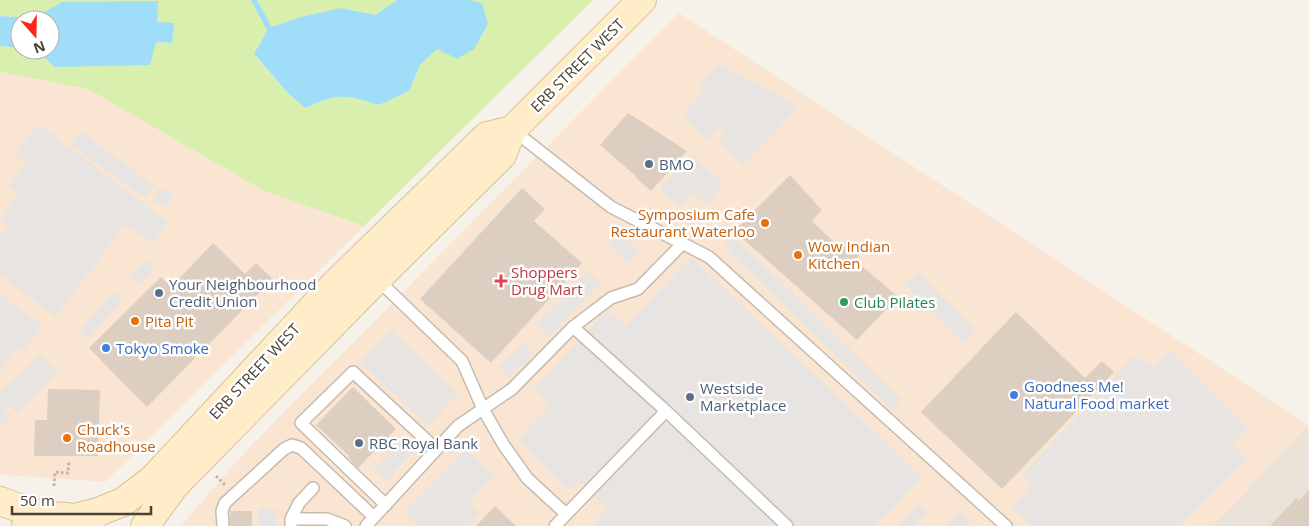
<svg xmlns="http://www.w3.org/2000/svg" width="1309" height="526" font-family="'Open Sans',sans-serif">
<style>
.residential{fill:#ebe2d7}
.commercial{fill:#fae5d3}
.green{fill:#d8efae}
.parking{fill:#e7e4e1}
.water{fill:#a0ddf9}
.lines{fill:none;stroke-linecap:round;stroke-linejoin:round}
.stream{stroke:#a0ddf9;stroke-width:5.5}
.building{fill:#dccec0}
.service-casing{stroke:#c6bbad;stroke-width:14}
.secondary-casing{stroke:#dbc294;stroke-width:30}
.path{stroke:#c7b29a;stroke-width:3;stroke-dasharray:2.5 2.5;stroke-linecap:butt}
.service{stroke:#fff;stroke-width:11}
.secondary{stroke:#ffedca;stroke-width:28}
.service-dot{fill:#5c6f8a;stroke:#fff;stroke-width:2}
.food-dot{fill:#e8710a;stroke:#fff;stroke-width:2}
.health-dot{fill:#e0444e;stroke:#fff;stroke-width:2}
.leisure-dot{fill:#2e9e5b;stroke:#fff;stroke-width:2}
.shop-dot{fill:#3f7fe0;stroke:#fff;stroke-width:2}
.labels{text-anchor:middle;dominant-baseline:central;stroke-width:5;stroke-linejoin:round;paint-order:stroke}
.street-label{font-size:15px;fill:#4b4136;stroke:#fff}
.service-label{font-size:15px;fill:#4e5e75;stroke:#fff;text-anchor:start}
.food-label{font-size:15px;fill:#c56008;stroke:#fff;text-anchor:start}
.health-label{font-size:15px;fill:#be3a42;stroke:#fff;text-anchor:start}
.leisure-label{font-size:15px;fill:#27864d;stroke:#fff;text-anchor:start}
.shop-label{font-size:15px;fill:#366cbe;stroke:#fff;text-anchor:start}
</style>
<rect width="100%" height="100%" fill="#f6f1e9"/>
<!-- residential -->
<path class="residential" d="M1308,425L1309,526H1213Z"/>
<!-- commercial -->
<path class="commercial" d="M679,13L1308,425L1213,526H181L244,453Z
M0,72L88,89L264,191L364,226L105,482L6,475L0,473Z"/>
<!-- green -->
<path class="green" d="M0,0H397L375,15L341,8L254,55L286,91L305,108C339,93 345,94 379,105L409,91L420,65L482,4L470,0H593L364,226L264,191L88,89L0,72V46L20,48V50H35L55,67L156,42L172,43L157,22L62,2L34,18L0,16Z"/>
<!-- parking -->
<path class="parking" d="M718,64L795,104L796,110L743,165L719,143L725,131L721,126L707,140L683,115L704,90L698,86Z
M38,124L168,222L152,244L125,225L56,317L0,275V234L7,225L0,219L19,194L9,186L26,163L15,155Z
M81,132L154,185L145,198L71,145Z
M690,155L724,184L706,204L693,193L680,206L659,189Z
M159,188L173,193L167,208L153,202Z
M621,232L640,251L627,264L608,245Z
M733,236L902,399L892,410L723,246Z
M691,257L922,477L875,526H592L607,509L579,480L569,491L518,440L550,405L533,389L608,310L626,326Z
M147,260L155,270L138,286L129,276Z
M588,271L601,283L549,337L536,325Z
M919,272L977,330L963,343L905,286Z
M114,292L123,301L88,339L79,330Z
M0,294L42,325L23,351L17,347L0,370Z
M391,330L458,394L428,426L360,362Z
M523,342L534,353L509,378L498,367Z
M1170,351L1248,427L1232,444L1247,458L1180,526H1032L1012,507L1032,485L1022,474L1134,356L1154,367Z
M40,354L58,371L17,414L8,406L4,409L11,417L0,428V392Z
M401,441L413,452L386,481L374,469Z
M466,449L494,475L469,502L480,513L468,526H419L404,511Z
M919,505L927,513L914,526H898Z
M259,508L277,509L276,526H258Z
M961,511L971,520L965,526H946Z"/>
<!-- water -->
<path class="water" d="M397,0H470L482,3L488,24L474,49L457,59L437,49L420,65L409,91L379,105C344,94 339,93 305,108L286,91L254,54L269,28L297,18L341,8L375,15Z
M158,1L157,22L174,23L172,43L156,42L150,65L55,67L35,50H50V20H20V48L0,46V16L34,18L62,2Z"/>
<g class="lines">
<!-- stream -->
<path class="stream" d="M254,0L269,28"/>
</g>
<!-- building -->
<path class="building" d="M628,113L687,151L651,191L636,178L637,177L600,145Z
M790,175L822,210L812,221L839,247L847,239L861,252L855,260L898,297L857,340L734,231Z
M522,188L545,209L534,221L582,263L491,363L420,299Z
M213,243L245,274L256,263L273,279L147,407L89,348L161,277L171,287Z
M1016,312L1085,378L1102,361L1114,372L1002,489L921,412Z
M353,387L396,429L358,468L348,457L349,456L316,425Z
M48,389L100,390L98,456H34L35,420H47Z
M1309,490V526H1270L1296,498L1299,501Z
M495,506L516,526H476Z
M230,511H252V526H230Z"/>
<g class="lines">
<!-- service casing -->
<g class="service-casing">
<path id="service" d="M513,130L611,207L709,257L1006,526
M377,279L462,361L483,409L503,444L527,478L566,514
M573,327L666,411L787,526
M386,505L301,423L353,372L436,449
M291,519L299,503L313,488
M223,526L222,511L225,503L284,449L292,445L301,448L374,517
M291,526V519H327L345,526
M366,526L458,426L512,389L573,327L611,298L638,289L683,243
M555,526L666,411"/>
</g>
<!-- secondary casing -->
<g class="secondary-casing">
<path id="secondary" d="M0,501L47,518
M75,518L98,512L123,502L153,479L334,285L487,136L512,130
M26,526C46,514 70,513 91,525
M145,526L174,486L377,279L502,155L512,130L642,0"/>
</g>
<!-- path -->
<path class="path" d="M216,476L225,485
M54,486L55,472L68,473L69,460"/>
<!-- service -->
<use href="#service" class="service"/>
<!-- secondary -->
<use href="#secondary" class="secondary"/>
</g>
<!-- markers -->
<g class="service-dot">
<circle cx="649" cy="164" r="5"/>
<circle cx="159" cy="293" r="5"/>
<circle cx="690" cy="397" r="5"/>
<circle cx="359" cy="443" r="5"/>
</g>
<g class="food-dot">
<circle cx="765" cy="223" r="5"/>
<circle cx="798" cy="255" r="5"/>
<circle cx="135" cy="321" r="5"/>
<circle cx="67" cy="438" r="5"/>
</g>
<path class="health-dot" d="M498.5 273.5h5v5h5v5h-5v5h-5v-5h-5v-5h5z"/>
<circle class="leisure-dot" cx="844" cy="302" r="5"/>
<g class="shop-dot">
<circle cx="106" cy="348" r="5"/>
<circle cx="1014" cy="395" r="5"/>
</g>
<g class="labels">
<!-- street labels -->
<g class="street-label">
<text transform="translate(577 65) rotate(-45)">ERB STREET WEST</text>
<text transform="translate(254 371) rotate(-47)">ERB STREET WEST</text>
</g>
<!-- service labels -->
<g class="service-label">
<text x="659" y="164">BMO</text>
<text x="169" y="284">Your Neighbourhood<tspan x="169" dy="17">Credit Union</tspan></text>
<text x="700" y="388">Westside<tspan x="700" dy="17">Marketplace</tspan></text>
<text x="369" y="443">RBC Royal Bank</text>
</g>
<!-- food labels -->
<g class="food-label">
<text x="755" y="214" text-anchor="end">Symposium Cafe<tspan x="755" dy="17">Restaurant Waterloo</tspan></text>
<text x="808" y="246">Wow Indian<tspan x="808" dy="17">Kitchen</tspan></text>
<text x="145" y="321">Pita Pit</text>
<text x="77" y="429">Chuck's<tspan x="77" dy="17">Roadhouse</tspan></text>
</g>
<!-- health labels -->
<g class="health-label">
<text x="511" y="272">Shoppers<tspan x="511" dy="17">Drug Mart</tspan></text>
</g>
<!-- leisure labels -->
<g class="leisure-label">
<text x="854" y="302">Club Pilates</text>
</g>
<!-- shop labels -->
<g class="shop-label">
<text x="116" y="348">Tokyo Smoke</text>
<text x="1024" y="386">Goodness Me!<tspan x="1024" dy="17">Natural Food market</tspan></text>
</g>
</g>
<!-- north arrow -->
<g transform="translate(35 35) rotate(160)"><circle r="24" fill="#ffffff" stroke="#b7b3af"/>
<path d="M0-4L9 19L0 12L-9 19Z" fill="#ff2417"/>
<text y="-8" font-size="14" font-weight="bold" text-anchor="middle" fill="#4b4136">N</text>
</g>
<!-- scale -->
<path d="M12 506v8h139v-8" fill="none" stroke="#4b4136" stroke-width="2.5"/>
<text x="20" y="506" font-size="15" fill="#4b4136" stroke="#ffffff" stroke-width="4" paint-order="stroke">50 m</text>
</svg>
